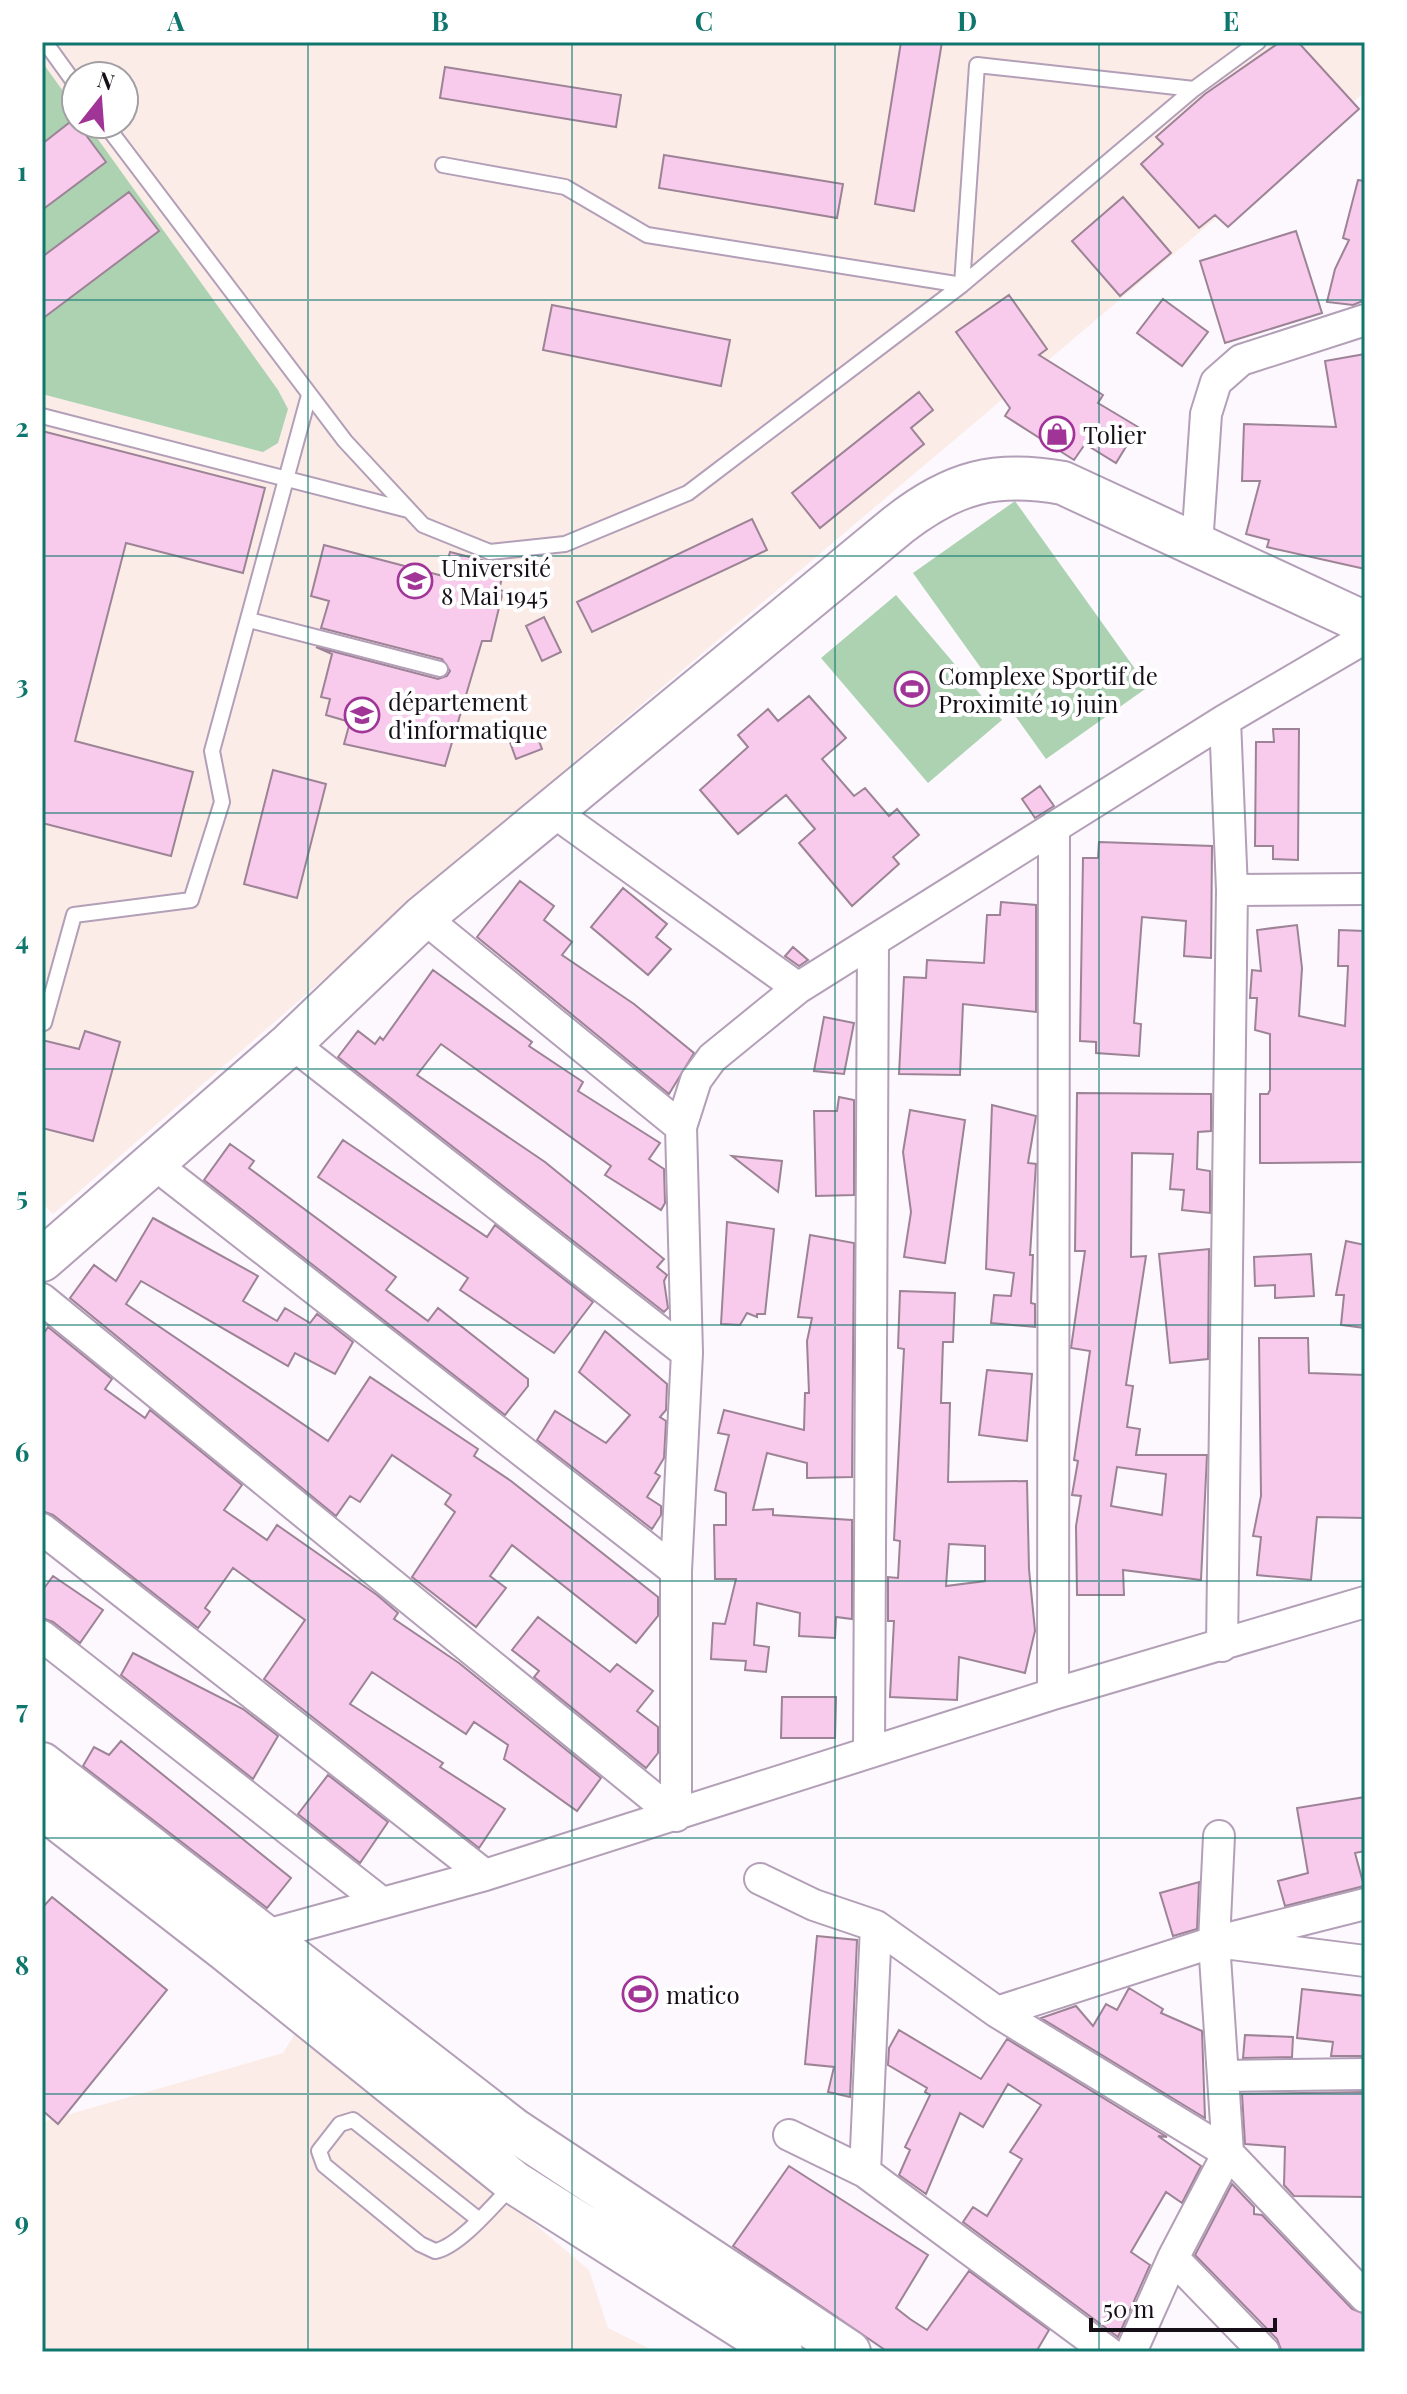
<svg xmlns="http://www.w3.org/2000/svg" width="1407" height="2394" font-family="'Playfair Display',serif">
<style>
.education{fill:#fbece8;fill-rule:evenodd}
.green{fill:#acd2b2}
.building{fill:#f8caeb;stroke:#9d8396;stroke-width:2;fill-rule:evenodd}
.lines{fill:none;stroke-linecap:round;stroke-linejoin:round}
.lane-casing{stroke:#b39fb7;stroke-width:18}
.street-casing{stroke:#b39fb7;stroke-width:34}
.secondary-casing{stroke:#b39fb7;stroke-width:46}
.lane{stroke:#fff;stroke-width:14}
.street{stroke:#fff;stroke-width:30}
.secondary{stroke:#fff;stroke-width:42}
.grid{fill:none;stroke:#0f766e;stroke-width:2;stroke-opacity:0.55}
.labels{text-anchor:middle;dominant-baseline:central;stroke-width:8;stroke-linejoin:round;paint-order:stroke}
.poi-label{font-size:24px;fill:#170f18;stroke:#fff;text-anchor:start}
.neatline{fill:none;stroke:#0f766e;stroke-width:3}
.grid-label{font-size:26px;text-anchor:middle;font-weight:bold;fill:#0f766e}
</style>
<rect width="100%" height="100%" fill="#fcf8fd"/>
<!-- education -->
<path class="education" d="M42,42H1365V92L594,745L53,1214L42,1203ZM76,76H124V124H76Z
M300,2026L589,2270L608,2328L656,2352H42V2122L283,2053Z"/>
<!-- green -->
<path class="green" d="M42,62L76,109V124H87L278,390L288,409L278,443L263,452L42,394Z
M1015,501L1148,687L1046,759L913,573Z
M896,595L1002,720L928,783L821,658Z"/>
<!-- building -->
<path class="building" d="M901,42H942L914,211L875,204Z
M1280,42H1298L1359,109L1228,227L1215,215L1199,228L1141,164L1163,144L1156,137L1205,94Z
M445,67L621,95L616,127L440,98Z
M74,119L106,162L42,210V144Z
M664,155L843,184L837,218L659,188Z
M1358,180L1365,181V300L1353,305L1327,302L1335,269L1349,240L1343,238Z
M129,192L159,231L42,319V257Z
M1123,197L1171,253L1120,296L1072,241Z
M1296,231L1322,313L1225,343L1200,261Z
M1009,295L1047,349L1039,355L1103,395L1098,403L1138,427L1116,463L1085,444L1074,460L1005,416L1010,408L956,332Z
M1163,299L1208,332L1182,366L1137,333Z
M552,305L730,340L721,386L543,350Z
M1365,354V569L1267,547L1269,540L1246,534L1260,481H1242L1244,424L1336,427L1325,361Z
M919,392L933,410L911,428L924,444L820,528L792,493Z
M42,431L265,488L243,573L126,543L75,741L193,772L171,856L42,823Z
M752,519L767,550L592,632L577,602Z
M324,545L443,576L450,552L505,566L499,590L503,591L491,641H482L445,766L344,744L350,722L326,715L330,699L321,697L332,654L316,647L438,679L447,676L450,671L442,659L321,628L329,601L311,596Z
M544,617L561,652L542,661L526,626Z
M809,696L846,738L822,759L854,796L865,788L889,816L897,809L919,835L893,857L899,864L852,906L799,843L815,829L786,795L738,834L700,790L748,747L738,735L768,709L778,721Z
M533,725L542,749L516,759L507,734Z
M1273,729H1299L1298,860L1273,859V846H1255L1256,742H1274Z
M273,770L326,784L297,898L244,884Z
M1040,786L1054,806L1035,818L1022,799Z
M1099,842L1212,846L1211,958L1184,956L1186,921L1142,917L1134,1023L1141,1024L1139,1056L1096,1053V1042L1080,1041L1083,858H1098Z
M520,881L554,906L544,920L572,942L562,955L634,1004L694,1053L669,1094L477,937Z
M623,888L667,924L656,937L671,949L648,975L591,927Z
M1001,902L1036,905V1012L963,1004L960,1075L899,1074L904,977L926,978L927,960L984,963L987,915H1000Z
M1297,925L1302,968L1299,1016L1345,1026L1348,966H1338L1339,930L1365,931V1162L1260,1163V1094H1268L1270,1090V1034L1255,1030L1257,998H1250L1252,970L1261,971L1257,930Z
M793,947L808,960L799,966L785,956Z
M433,970L532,1042L529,1046L583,1082L578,1091L660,1143L649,1159L664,1169L665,1203L661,1210L605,1175L611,1166L441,1044L417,1075L545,1162L664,1259L657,1267L667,1275L664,1281L668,1308L664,1312L338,1057L358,1031L375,1044L380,1037L383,1040Z
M824,1017L854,1023L844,1074L814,1071Z
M85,1031L120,1042L93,1141L42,1128V1040L79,1049Z
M1077,1093L1211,1094V1131L1198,1132L1197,1169L1210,1171V1213L1182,1210L1184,1190L1170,1189L1173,1154L1132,1153L1131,1257L1146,1256L1126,1385L1133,1386L1127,1427L1140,1429L1136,1455H1207L1201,1580L1123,1570L1124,1595H1077L1076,1526L1081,1496L1072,1495L1078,1461L1074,1460L1090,1351L1071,1348L1085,1251H1075ZM1117,1467L1166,1474L1162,1515L1111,1506Z
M839,1097L854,1100V1195L816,1196L814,1111H837Z
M992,1105L1036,1116L1028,1163L1036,1164L1030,1255H1033L1031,1303L1035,1304V1327L991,1323L994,1295L1011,1296L1014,1273L986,1269Z
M910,1110L965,1120L945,1263L904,1257L911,1212L903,1152Z
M343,1140L487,1237L495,1225L593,1302L554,1353L460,1290L468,1278L318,1177Z
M230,1144L254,1161L249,1168L396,1277L386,1290L428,1321L438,1308L528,1379V1386L505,1415L204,1180Z
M732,1156L782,1161L778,1192Z
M153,1218L258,1276L243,1301L277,1321L285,1308L310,1323L317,1314L353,1342L335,1374L295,1353L288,1366L141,1281L126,1304L328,1441L370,1377L478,1449L474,1456L511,1481L658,1597V1616L636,1643L512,1545L490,1576L506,1588L476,1627L412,1577L455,1512L445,1504L451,1495L392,1455L360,1502L350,1496L336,1516L70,1298L94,1265L116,1281Z
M727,1222L774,1229L765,1314H757V1317L747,1313L740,1325L721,1324Z
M810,1235L854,1243L852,1477L807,1478V1463L767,1453L753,1510L773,1509V1515L852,1520V1619L836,1617L835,1638L799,1636L800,1613L757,1603L754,1645L769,1647L766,1672L745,1670L746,1661L711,1659L713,1623L725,1624L736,1579H715L714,1525H726V1493L715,1490L729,1435L718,1433L724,1410L804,1430L805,1393H809L807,1341L812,1318L798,1317Z
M1346,1241L1365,1245V1328L1341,1325L1344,1295H1336Z
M1209,1249L1208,1359L1170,1363L1159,1254Z
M1311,1254L1314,1296L1275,1298V1285L1255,1286L1254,1257Z
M900,1291L955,1293L953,1342H943L941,1403H950L948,1482L1027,1481L1029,1569L1035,1631L1025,1673L959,1657L957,1700L890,1697L894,1621H888V1577L898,1578L900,1541L894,1540L904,1349L898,1348ZM949,1544L985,1546V1581L946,1586Z
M48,1327L112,1379L105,1389L145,1418L150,1410L242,1485L224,1510L267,1540L277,1525L377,1595L398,1613L394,1619L459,1663L601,1778L577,1811L504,1759L508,1745L474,1722L466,1734L372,1672L350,1704L443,1763L440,1767L505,1809L479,1848L264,1679L305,1620L233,1568L205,1608L210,1612L198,1628L53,1515L42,1511V1336Z
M605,1331L667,1384L666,1410L660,1417L666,1421L664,1458L655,1473L660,1476L647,1497L661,1506V1515L652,1529L537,1440L555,1411L606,1443L630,1415L579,1372Z
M1259,1338H1308L1309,1373L1365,1375V1518L1317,1517L1311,1580L1257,1575L1261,1537L1253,1536L1261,1496Z
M987,1370L1032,1374L1027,1441L979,1435Z
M53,1576L103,1610L80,1643L53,1622L42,1618V1591Z
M538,1617L610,1672L617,1664L653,1691L637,1711L658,1727V1753L646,1768L534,1677L539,1671L512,1650Z
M133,1653L243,1709L278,1736L253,1779L121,1675Z
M782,1697H836L835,1738H781Z
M121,1741L291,1878L267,1908L83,1766L94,1747L109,1755Z
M328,1775L388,1822L360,1863L298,1814Z
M1365,1797V1851L1355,1853L1364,1886L1285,1906L1278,1881L1308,1873L1297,1808Z
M1199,1882L1197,1929L1173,1936L1160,1893Z
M52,1897L167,1990L58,2124L42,2110V1908Z
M817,1936L857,1940L850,2097L828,2092L834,2067L805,2064Z
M1129,1988L1163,2009L1161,2013L1202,2031L1205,2118L1041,2018L1076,2006L1093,2026L1106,2004L1117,2010Z
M1302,1989L1365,1996V2056H1331L1333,2042L1297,2038Z
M899,2030L981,2079L1007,2039L1167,2137L1158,2136L1201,2166L1182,2203L1166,2192L1131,2252L1150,2265L1118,2337L963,2222L973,2207L987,2216L1022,2159L1010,2152L1041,2105L1008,2084L983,2127L960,2113L926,2194L899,2175L910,2150L905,2147L930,2095L925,2092L927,2088L888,2065L889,2048Z
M1245,2035L1293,2037L1292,2057L1243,2058Z
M1365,2092V2197L1294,2196L1284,2185L1285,2147L1245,2144L1242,2094Z
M789,2166L928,2255L896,2308L910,2319L927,2330L969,2271L1049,2330L1036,2352H888L733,2246Z
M1232,2184L1254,2207V2214L1262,2215L1352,2309L1365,2314V2352H1282L1277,2339L1195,2255Z"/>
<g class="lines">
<!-- lane casing -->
<g class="lane-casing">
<path id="lane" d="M45,42L76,85
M105,124L345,441L423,525L490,552L565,544L688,493L962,285L1194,89L1258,42
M443,165L565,187L647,235L962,285L977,65L1194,89
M42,416L408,510
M249,620L440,669
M44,1023L74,915L191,900L222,802L212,751L309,395
M478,2219L353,2120L340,2124L319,2151L324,2165L420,2244L435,2251C459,2247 494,2204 512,2186"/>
</g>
<!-- street casing -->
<g class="street-casing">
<path id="street" d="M1197,545L1206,414L1216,382L1241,360L1365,320
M551,810L798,988
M1232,890L1365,889
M423,917L681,1127
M291,1043L687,1353
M153,1163L676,1571
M42,1299L676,1816
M42,1529L485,1875
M42,1636L381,1902
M1222,1646L1232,890L1225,720
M1053,1694L1054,827
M869,1752L873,942
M676,1816V1571L687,1353L681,1127L696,1080L712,1058L798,988L1225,720L1365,638
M760,1879L814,1905L876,1926L865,2172
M876,1926L997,2012L1228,2153L1365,2297
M263,1936L485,1875L1053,1694L1365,1602
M1232,1944L1365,1961
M997,2012L1214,1942L1365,1904
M1223,2076L1365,2074
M789,2135L865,2172L1108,2352
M1173,2258L1264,2352
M1131,2352L1173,2258L1228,2153L1214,1942L1219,1836"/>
</g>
<!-- secondary casing -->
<g class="secondary-casing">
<path id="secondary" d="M42,1260L291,1043L423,917L898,525C953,482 995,471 1063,483L1365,623
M42,1764L514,2130L849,2352
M42,1807L226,1950L515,2183L781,2352"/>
</g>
<!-- lane -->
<use href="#lane" class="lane"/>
<!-- street -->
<use href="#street" class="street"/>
<!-- secondary -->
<use href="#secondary" class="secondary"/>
</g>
<!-- grid -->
<path class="grid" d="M308,42V2352M572,42V2352M835,42V2352M1099,42V2352M42,300H1365M42,556H1365M42,813H1365M42,1069H1365M42,1325H1365M42,1581H1365M42,1838H1365M42,2094H1365"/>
<!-- icons -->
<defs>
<g id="shop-ring" transform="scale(1.8)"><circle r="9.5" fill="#fff" stroke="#a03597" stroke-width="1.5"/><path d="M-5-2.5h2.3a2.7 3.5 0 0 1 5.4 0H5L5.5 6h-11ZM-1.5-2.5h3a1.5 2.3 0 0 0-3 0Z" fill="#a03597"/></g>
<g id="university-ring" transform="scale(1.8)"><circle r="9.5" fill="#fff" stroke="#a03597" stroke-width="1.5"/><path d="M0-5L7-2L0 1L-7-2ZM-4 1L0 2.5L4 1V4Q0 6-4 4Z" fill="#a03597"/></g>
<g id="stadium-ring" transform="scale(1.8)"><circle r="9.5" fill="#fff" stroke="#a03597" stroke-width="1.5"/><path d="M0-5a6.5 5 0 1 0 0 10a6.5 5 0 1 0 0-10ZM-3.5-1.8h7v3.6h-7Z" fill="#a03597"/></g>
</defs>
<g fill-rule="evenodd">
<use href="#shop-ring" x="1057" y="434"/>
<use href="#university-ring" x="415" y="581"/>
<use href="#stadium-ring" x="912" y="689"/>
<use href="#university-ring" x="362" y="715"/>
<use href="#stadium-ring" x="640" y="1994"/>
</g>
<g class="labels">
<!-- poi labels -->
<g class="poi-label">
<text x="1083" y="434">Tolier</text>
<text x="441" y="567">Université<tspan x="441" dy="28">8 Mai 1945</tspan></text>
<text x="938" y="675">Complexe Sportif de<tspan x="938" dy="28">Proximité 19 juin</tspan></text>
<text x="388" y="701">département<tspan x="388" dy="28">d'informatique</tspan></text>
<text x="666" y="1994">matico</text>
</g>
</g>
<!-- border -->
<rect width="1407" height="2394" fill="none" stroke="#ffffff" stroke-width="88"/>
<!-- north arrow -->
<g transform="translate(100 100) rotate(17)"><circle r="38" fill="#ffffff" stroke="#a29fa3" stroke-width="2"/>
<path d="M0-6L14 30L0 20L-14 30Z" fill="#a03597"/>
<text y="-12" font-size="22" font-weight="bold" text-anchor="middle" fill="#170f18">N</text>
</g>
<!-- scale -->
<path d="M1091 2318v12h184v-12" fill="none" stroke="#170f18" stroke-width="4"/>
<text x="1103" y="2318" font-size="24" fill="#170f18" stroke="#ffffff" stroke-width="6" paint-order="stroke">50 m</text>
<rect x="44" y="44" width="1319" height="2306" class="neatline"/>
<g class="grid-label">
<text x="176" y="31">A</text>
<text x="440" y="31">B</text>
<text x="704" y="31">C</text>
<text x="967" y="31">D</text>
<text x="1231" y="31">E</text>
<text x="22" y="181">1</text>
<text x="22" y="437">2</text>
<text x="22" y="694">3</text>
<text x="22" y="950">4</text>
<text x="22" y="1206">5</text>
<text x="22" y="1462">6</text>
<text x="22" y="1719">7</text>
<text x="22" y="1975">8</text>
<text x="22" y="2231">9</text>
</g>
</svg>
